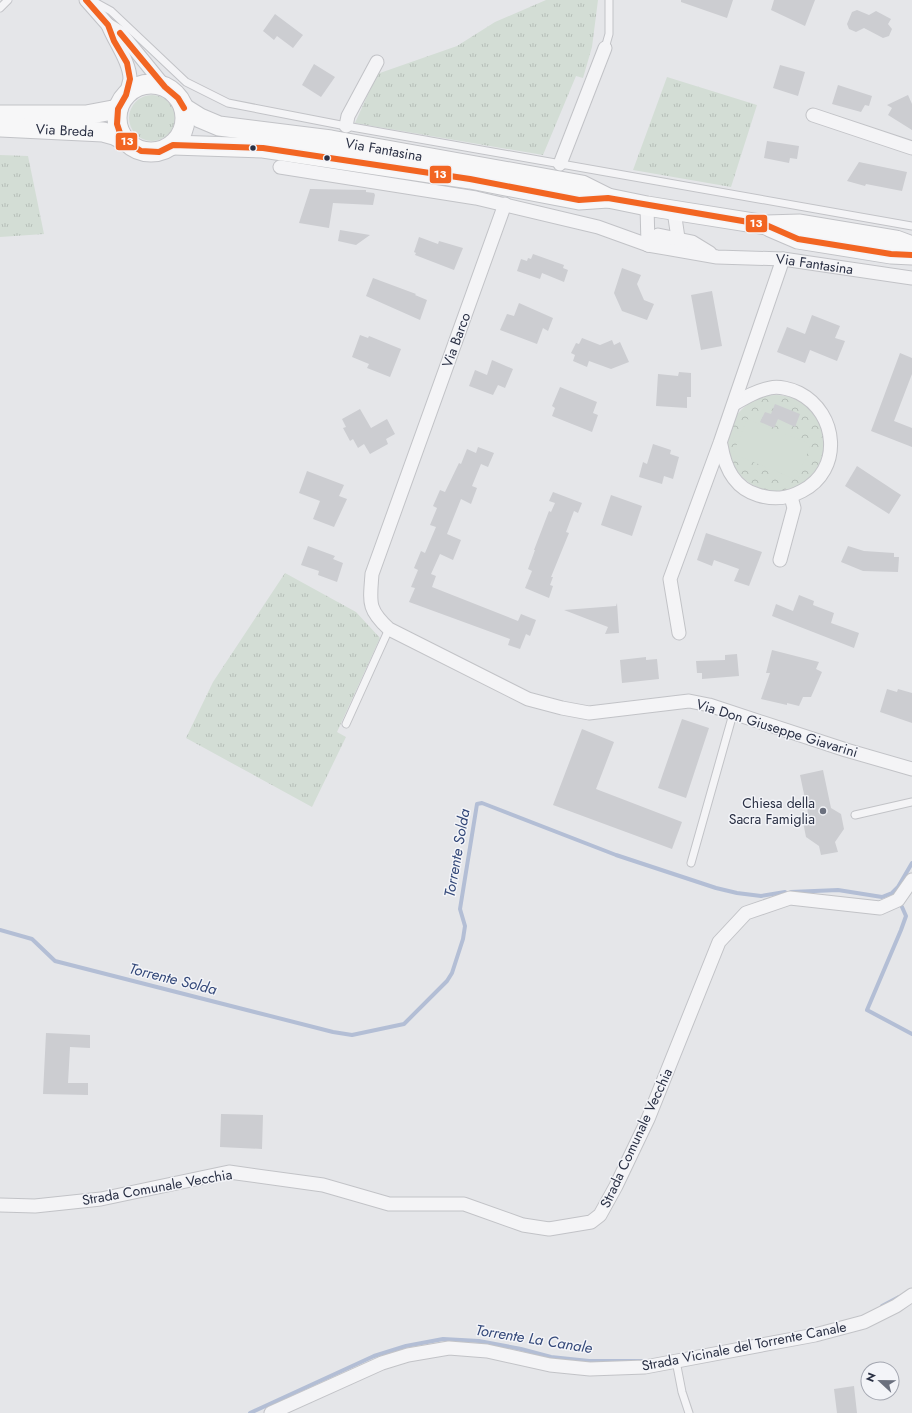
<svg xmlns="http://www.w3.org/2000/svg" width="912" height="1413" font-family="Jost,sans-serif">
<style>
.grass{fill:url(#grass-tufts)}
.forest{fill:url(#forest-crowns)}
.pitch{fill:#d3ddd5}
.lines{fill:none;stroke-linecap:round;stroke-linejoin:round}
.stream{stroke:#b3bed5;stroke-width:4}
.building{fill:#cccdd1}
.lane-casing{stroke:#c2c3c7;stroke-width:9}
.street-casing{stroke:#c2c3c7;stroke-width:15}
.secondary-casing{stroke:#c2c3c7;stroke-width:21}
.lane{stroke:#f4f4f6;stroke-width:7}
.street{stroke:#f4f4f6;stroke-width:13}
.secondary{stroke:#f7f7f8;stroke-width:19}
.bus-1-casing{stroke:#f3f4f8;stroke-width:9}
.bus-1{stroke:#f26522;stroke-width:6}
.bus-dot{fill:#2a3044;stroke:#f3f4f8;stroke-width:1.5}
.poi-dot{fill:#6b707e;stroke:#f3f4f8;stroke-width:1.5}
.labels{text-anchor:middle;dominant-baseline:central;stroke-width:3;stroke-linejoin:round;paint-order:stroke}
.street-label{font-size:14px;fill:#2a3044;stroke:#f3f4f8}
.poi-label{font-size:14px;fill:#2a3044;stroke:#f3f4f8;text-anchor:end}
.water-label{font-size:15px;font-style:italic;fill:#334879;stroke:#f3f4f8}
.line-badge{stroke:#f3f4f8;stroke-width:1.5}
.badge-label{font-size:11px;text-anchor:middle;font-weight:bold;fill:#fff}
</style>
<defs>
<pattern id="grass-tufts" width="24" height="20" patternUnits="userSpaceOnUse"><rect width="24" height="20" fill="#d3ddd5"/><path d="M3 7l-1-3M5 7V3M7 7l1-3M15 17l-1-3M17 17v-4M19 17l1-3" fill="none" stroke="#b5beb8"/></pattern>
<pattern id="forest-crowns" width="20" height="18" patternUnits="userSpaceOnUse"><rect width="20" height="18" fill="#d3ddd5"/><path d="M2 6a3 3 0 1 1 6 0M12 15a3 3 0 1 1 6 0" fill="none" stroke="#b5beb8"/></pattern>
</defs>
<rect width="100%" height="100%" fill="#e5e6e9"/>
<!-- grass -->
<path class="grass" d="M546,0H598L592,47L583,78L576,76L543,155L355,123L377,74L457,46L495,22Z
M667,77L757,105L731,187L633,170Z
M129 118a23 23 0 1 1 46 0a23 23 0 1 1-46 0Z
M0,155L28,156L44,234L0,237Z
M285,573L356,612L380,638L337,732L346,737L312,807L186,738L213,682Z"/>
<!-- forest -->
<path class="forest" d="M728 443a48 48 0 1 1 96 0a48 48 0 1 1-96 0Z"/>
<!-- pitch -->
<path class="pitch" d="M747,419L811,444L797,480L733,454Z"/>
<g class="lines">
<!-- stream -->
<path class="stream" d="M791,892L838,890L882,897L892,893L898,887L912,863
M902,907L906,916L901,930L867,1010L912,1034
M0,930L32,939L55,961L333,1032L352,1035L404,1024L447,981L452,973L463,939L465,926L460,909L477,804L482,803L616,855L716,888L737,893L761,896L785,892
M882,1306L899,1297
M250,1413L374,1356L406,1346L443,1339L479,1341L521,1349L551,1357L589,1361H647"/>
</g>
<!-- building -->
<path class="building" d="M681,0H733L727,18L681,2Z
M774,0H815L805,26L771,10Z
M857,10L869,15L876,11L891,19L888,24L892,29L889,36L883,38L864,28L856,32L849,29L847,24L852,12Z
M275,14L303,35L293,48L277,36L274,40L263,31Z
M314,64L335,77L321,97L302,85Z
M780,65L805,72L798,96L773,88Z
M838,85L872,96L869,106L865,105L861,112L832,104Z
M908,95L912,104V130L888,115L892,108L887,105Z
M767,141L799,146L797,159L790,158L789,163L764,158Z
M859,162L907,172L902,191L866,184L865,186L847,181Z
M310,189L366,190V192L374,193L375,195L373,205L333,203L329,228L299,223Z
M340,230L370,235L356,245L338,241Z
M419,237L438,244L439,241L463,248L454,270L415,255L416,253L414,252Z
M533,254L564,265L563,268L568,270L564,282L542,273L540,279L517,271L521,259L527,261L528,258L531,259Z
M622,268L641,275L637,284L644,300L654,304L647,320L622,311L614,293Z
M373,278L416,294L415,295L427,300L420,320L366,296Z
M712,291L722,346L701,350L691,295Z
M519,303L553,318L548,331L543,328L537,344L500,330L507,314L514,316Z
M812,315L840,326L835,338L845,341L837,361L810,350L805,363L777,352L787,327L805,334Z
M360,335L368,338L369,336L401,349L390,377L367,368L369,364L352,357Z
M582,338L600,345L612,340L614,345L620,342L629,362L611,369L589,361L587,367L573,361L575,355L571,353L576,343L579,344Z
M900,353L912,358V374L894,421L912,428V447L871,431Z
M492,360L513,369L505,388L498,385L493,395L469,386L475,370L487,375Z
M679,372L691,373V397H687V408L656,406L658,374L678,376Z
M560,387L597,402L593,413L598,415L592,432L552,416L555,408L552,406Z
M775,404L800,414L795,427L778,419L774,428L760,422L765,412L771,414Z
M360,409L371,428L387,419L395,434L386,439L388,444L370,454L364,444L358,448L353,439L350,441L343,428L346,427L342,419Z
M653,444L671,450L670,454L679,457L673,479L664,476L662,484L639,477L643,462L647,464Z
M478,447L494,453L488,467L481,464L472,486L477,488L471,504L461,499L447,534L461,540L453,560L440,554L431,574L436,576L432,587L518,621L521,614L536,620L530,636L526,634L520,649L508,645L510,639L409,602L415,588L411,587L418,570L414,568L421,551L425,553L436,527L430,525L437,508L433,506L440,490L445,492L459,463L461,464L467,449L476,453Z
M857,466L901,495L889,514L845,486Z
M307,471L344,485L339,496L347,499L334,527L313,519L320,501L299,493Z
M553,492L582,503L578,513L574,511L566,532L569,533L551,577H553L550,585L553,586L549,598L525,588L532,571L528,569L535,550H534L549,511L551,512L555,503L549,501Z
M611,495L642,506L632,536L601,525Z
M706,533L762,552L749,586L734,581L739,569L714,560L712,566L697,560Z
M308,546L335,556L333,559L343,563L337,582L318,575L319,571L301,565Z
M848,546L864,551L894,553V557H899L898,572L863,571L841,562Z
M799,595L814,601L813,605L834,613L831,623L859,633L854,648L772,616L776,604L793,611Z
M617,603L619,633L605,634L608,627L564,610L616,606Z
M772,650L819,662L816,669L822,672L811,697H803L799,706L787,703V705L761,699L770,673H766Z
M737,654L739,676L702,679V673H697L696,661L725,660V655Z
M646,657V660L657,659L659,679L622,683L620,660Z
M887,689L897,692L898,689L912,693V723L880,712Z
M682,719L709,728L686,798L658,788Z
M582,729L614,742L596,789L682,822L672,849L553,805Z
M823,770L831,808L841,814L844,829L835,842L838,852L821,855L819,846L806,837L803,822L808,813L800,775Z
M46,1033L90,1035V1048L70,1047L68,1083H88V1095L43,1094Z
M221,1114L263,1115L262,1149L220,1147Z
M854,1386L857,1413H837L834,1389Z"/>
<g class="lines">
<!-- lane casing -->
<g class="lane-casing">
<path id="lane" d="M91,0L111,11L186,82L228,103L346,126L912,226
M0,8L8,0
M605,48L609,34V0
M346,724L389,629
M855,815L912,802
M691,863L733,714
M676,1361L682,1392L689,1413"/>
</g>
<!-- street casing -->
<g class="street-casing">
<g id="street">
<path d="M86,0L108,25L121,33L165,87"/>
<path d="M108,25C114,41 130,62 130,79C129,84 127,90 126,95"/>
<path d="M813,115L912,148"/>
<path d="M346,126L348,116L377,62"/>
<path d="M560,164L605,48"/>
<path id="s1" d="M280,167L476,198L598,227L648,245L717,257L783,259L912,278"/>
<path d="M505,204L372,574C370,602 367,609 389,629L528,699L562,708L589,713L689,701L709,705L846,750L912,769"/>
<path d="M647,206L648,245"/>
<path d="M674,211L678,238"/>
<path d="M648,245L658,235L692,242L710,253"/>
<path d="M721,445C725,468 734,488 758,495C774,500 787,499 802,491C843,470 838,413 799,393C791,389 779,386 770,388C756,391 746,397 734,404"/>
<path d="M780,560L794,508L791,497"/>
<path d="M679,633L670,579L720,443L783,259"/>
<path d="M0,1205L35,1206L101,1199L229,1172L323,1185L389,1204H464L523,1225L549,1229L591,1222L600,1215L616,1186L648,1119L719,942L746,913L790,898L880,908L898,900L912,880"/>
<path d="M271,1413L382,1363L408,1355L449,1348L487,1351L550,1365L590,1369L645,1367L815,1335L864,1322L896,1306L912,1295"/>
</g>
</g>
<!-- secondary casing -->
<g class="secondary-casing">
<g id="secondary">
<circle cx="151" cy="118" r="34"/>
<path id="s2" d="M184,108L200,118L219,126L331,140L582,185L608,198L647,206L766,225L800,224L896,240L912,246"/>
<path d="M0,115H86L118,109"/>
<path id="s3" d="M0,127L103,132L114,135L127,142"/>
<path d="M173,145L263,148L470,179L579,200L608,198"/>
<path d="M770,227L798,239L891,254L912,255"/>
</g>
</g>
<!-- lane -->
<use href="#lane" class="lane"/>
<!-- street -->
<use href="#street" class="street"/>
<!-- secondary -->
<use href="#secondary" class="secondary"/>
<!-- bus-1 casing -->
<g class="bus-1-casing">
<path id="bus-1" d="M86,0L108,25L114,41L127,63L130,79L126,95L118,109L117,124L120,133L127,142L141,151L159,152L173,145L263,148L470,179L579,200L608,198L766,225L798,239L891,254L912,255
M120,33L165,87L178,98L184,108"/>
</g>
<!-- bus-1 -->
<use href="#bus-1" class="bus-1"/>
</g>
<!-- markers -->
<g class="bus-dot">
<circle cx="253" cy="148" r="3.5"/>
<circle cx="327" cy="158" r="3.5"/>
</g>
<circle class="poi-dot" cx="823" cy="811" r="4"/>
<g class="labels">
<!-- street labels -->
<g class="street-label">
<text stroke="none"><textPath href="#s3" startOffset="65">Via Breda</textPath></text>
<text stroke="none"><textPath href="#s2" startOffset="206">Via Fantasina</textPath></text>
<text stroke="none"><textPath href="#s1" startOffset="545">Via Fantasina</textPath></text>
<text transform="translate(456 340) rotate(-70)">Via Barco</text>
<text transform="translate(777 728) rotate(17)">Via Don Giuseppe Giavarini</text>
<text transform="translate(636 1138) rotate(-65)">Strada Comunale Vecchia</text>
<text transform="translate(157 1187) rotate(-10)">Strada Comunale Vecchia</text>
<text transform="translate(744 1346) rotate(-11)">Strada Vicinale del Torrente Canale</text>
</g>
<!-- poi labels -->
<g class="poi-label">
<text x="815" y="803">Chiesa della<tspan x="815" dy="16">Sacra Famiglia</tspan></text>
</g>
<!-- water labels -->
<g class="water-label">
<text transform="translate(457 853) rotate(-80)">Torrente Solda</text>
<text transform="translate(173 979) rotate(14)">Torrente Solda</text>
<text transform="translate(534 1339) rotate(9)">Torrente La Canale</text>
</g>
</g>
<g class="line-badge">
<rect x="115" y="132" width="23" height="19" rx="4" fill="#f26522"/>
<rect x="429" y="165" width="23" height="19" rx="4" fill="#f26522"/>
<rect x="745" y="214" width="23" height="19" rx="4" fill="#f26522"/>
</g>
<g class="badge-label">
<text x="127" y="145">13</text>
<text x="440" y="178">13</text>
<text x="756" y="227">13</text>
</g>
<!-- north arrow -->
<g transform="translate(880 1381) rotate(292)"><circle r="19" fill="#f3f4f8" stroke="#a3a6b0"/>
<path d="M0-3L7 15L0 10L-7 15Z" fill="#6b707e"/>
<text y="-6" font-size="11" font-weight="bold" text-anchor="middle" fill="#2a3044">N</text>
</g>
</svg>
